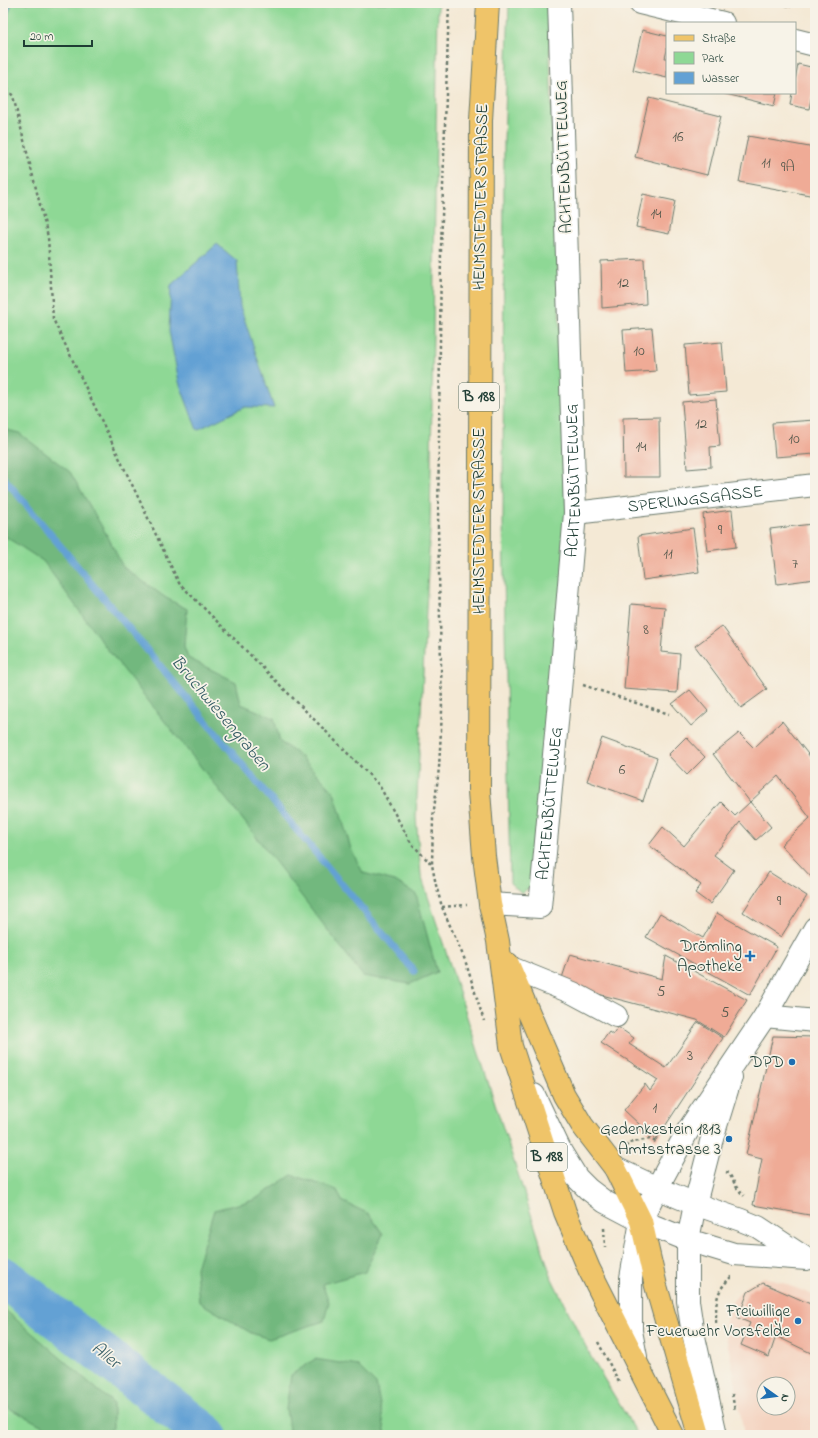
<svg xmlns="http://www.w3.org/2000/svg" width="818" height="1438" font-family="'Indie Flower',sans-serif">
<style>
.built{fill:#f4d3c0;fill-rule:evenodd}
.green{fill:#8ed895;stroke:#568a64}
.forest{fill:#72b87e;stroke:#487a59}
.water{fill:#63a1d4;stroke:#416f84}
.lines{fill:none;stroke-linecap:round;stroke-linejoin:round}
.stream{stroke:#63a1d4;stroke-width:7}
.river{stroke:#63a1d4;stroke-width:41}
.building{fill:#efab96}
.minor-casing{stroke:#6a796c;stroke-width:24}
.major-casing{stroke:#6a796c;stroke-width:24}
.path{stroke:#6a796c;stroke-width:2.5;stroke-dasharray:3 3;stroke-linecap:butt}
.minor{stroke:#fff;stroke-width:22}
.major{stroke:#efc469;stroke-width:22}
.poi-dot{fill:#1f6fb2;stroke:#f7f3e8;stroke-width:1.5}
.labels{text-anchor:middle;dominant-baseline:central;stroke-width:3.5;stroke-linejoin:round;paint-order:stroke}
.number-label{font-size:15px;fill:#53584c}
.shield{fill:#f7f3e8;stroke:#60746a;stroke-width:1}
.shield-label{font-size:16px;font-weight:bold;fill:#1f3d34}
.street-label{font-size:17px;fill:#1f3d34;stroke:#f7f3e8}
.poi-label{font-size:17px;fill:#1f3d34;stroke:#f7f3e8;text-anchor:end}
.water-label{font-size:18px;font-style:italic;fill:#335b64;stroke:#f7f3e8}
</style>
<rect width="100%" height="100%" fill="#f7f3e8"/>
<filter id="ink" filterUnits="userSpaceOnUse"><feTurbulence type="fractalNoise" baseFrequency=".025" numOctaves="2"/><feDisplacementMap in="SourceGraphic" scale="8" xChannelSelector="R" yChannelSelector="G"/><feConvolveMatrix kernelMatrix="1 2 1 2 8 2 1 2 1" color-interpolation-filters="sRGB"/></filter>
<filter id="wash" filterUnits="userSpaceOnUse"><feTurbulence type="fractalNoise" baseFrequency=".012" numOctaves="4" result="noise"/><feDisplacementMap in="SourceGraphic" scale="16" xChannelSelector="R" yChannelSelector="G"/><feGaussianBlur stdDeviation="0.9" result="paint"/><feColorMatrix in="noise" values="0 0 0 0 0 0 0 0 0 0 0 0 0 0 0 0 0 1.4 0 .05"/><feComposite in="paint" operator="in"/></filter>
<g filter="url(#wash)">
<rect width="100%" height="100%" fill="#f4e9d5"/>
<!-- built -->
<path class="built" d="M764,1277L786,1284L815,1296V1435H744L733,1368L724,1328L731,1303L747,1285ZM764,1384H788V1408H764Z"/>
<!-- green -->
<path class="green" d="M3,3H438L430,529L416,817L421,875L552,1279L592,1359L638,1435H3Z
M509,3H548L567,523L538,881L522,893L510,883L503,522L504,142Z"/>
<!-- forest -->
<path class="forest" d="M3,429L19,433L70,472L108,537L123,567L166,598L187,609L184,647L188,658L236,682L241,704L274,718L280,742L299,755L334,792L351,849L363,873L395,881L416,894L437,972L410,984L363,976L247,825L108,650L43,561L3,535Z
M292,1175L337,1190L342,1201L369,1214L383,1234L365,1272L322,1284L329,1302L324,1321L269,1339L251,1333L199,1302L196,1268L214,1210L254,1200Z
M3,1308L113,1403V1428L103,1435H60L3,1405Z
M315,1359L358,1366L376,1384L386,1435H286L289,1430L286,1409L291,1375Z"/>
<!-- water -->
<path class="water" d="M3,3H12L3,30Z
M217,244L237,261L240,306L274,408L245,407L197,430L179,382L169,331L171,285Z"/>
<g class="lines">
<!-- stream -->
<path class="stream" d="M3,477L414,971"/>
<!-- river -->
<path class="river" d="M3,1277L207,1435"/>
</g>
<g id="blocks">
<!-- building -->
<path class="building" d="M775,3H792L791,7Z
M642,30L667,36V50L665,58H667V78L633,70Z
M798,64L815,68V80L809,109L790,105L792,93H795V80Z
M722,93H777L774,106Z
M649,98L721,116L707,175L635,157Z
M748,136L815,148V196L739,182Z
M643,194L675,201L669,234L636,227Z
M644,259L646,304L602,308L601,261Z
M652,328L656,371L626,373L623,330Z
M722,342L726,392L689,395L685,345Z
M716,399L720,446L710,447L711,467L687,469L682,402Z
M659,417L660,477H624L623,418Z
M815,420V454L775,457L772,423Z
M732,510L736,547L707,551L703,514Z
M812,524L815,549V579L777,584L770,529Z
M693,528L699,572L643,580L638,536Z
M631,604L665,607L661,652L680,654L677,693L624,689Z
M722,626L767,689L741,708L695,646Z
M690,690L708,711L691,726L672,704Z
M782,721L815,763V876L813,879L781,845L810,818L778,776L750,802L713,754L739,733L754,748Z
M686,737L705,757L687,775L668,755Z
M602,738L657,758L643,801L587,781Z
M721,802L735,816L750,802L771,827L756,840L740,822L714,855L734,870L710,904L695,893L701,885L649,845L663,827L684,846Z
M769,872L807,896L781,937L743,912Z
M660,913L703,938L717,913L777,947L750,995L646,937Z
M570,954L662,979L666,956L747,1000L724,1037L697,1020L560,984Z
M698,1022L723,1038L656,1140L624,1110L645,1084L650,1091L658,1080L601,1043L609,1032L613,1035L618,1027L634,1038L629,1044L666,1068Z
M773,1036L815,1037V1166L814,1172L815,1173V1216L753,1205L762,1159L746,1155Z
M763,1283L815,1306V1355L776,1336L769,1357L741,1345L750,1323L738,1318L748,1292Z"/>
</g>
</g>
<g filter="url(#ink)">
<use href="#blocks" fill-opacity="0" stroke="#6a796c" stroke-width="1"/>
<g class="lines">
<!-- minor casing -->
<g class="minor-casing">
<g id="minor">
<path d="M640,3L723,23"/>
<path d="M795,40L815,45"/>
<path id="s1" d="M575,513L815,485"/>
<path id="s2" d="M490,904L540,907L561,679L575,513L559,3"/>
<path d="M509,967L573,993L616,1016"/>
<path d="M765,1016L815,1021"/>
<path d="M534,1095L561,1152L577,1178L588,1189L605,1202L641,1221L688,1240L734,1254L807,1259"/>
<path d="M615,1168L657,1188L695,1204L741,1220L758,1227L805,1258"/>
<path d="M636,1357L631,1331V1278L641,1221L657,1188L687,1132L765,1016L815,928"/>
<path d="M716,1435L692,1328L688,1301V1240L695,1204L711,1142L731,1077"/>
</g>
</g>
<!-- major casing -->
<g class="major-casing">
<path id="major" d="M488,3L481,120L479,791L484,856L490,904L498,941L511,1046L565,1212L589,1269L673,1435
M508,964L564,1095L582,1125L615,1168L641,1221L656,1286L699,1435"/>
</g>
<!-- path -->
<path class="path" d="M449,3L441,248L438,527L442,711L439,768L433,818L432,865L436,885L442,907L465,960L484,1021
M3,84L13,96L48,237L53,319L179,583L379,785L411,843L432,865
M583,685L669,714
M442,907L467,905
M626,1147L628,1143L650,1139L656,1142
M726,1172L729,1173L737,1188L744,1196
M604,1228L605,1247
M716,1323C716,1301 715,1292 732,1276
M598,1342L620,1384
M732,1394L735,1411"/>
<!-- minor -->
<use href="#minor" class="minor"/>
<!-- major -->
<use href="#major" class="major"/>
</g>
</g>
<!-- markers -->
<g class="poi-dot">
<path d="M748 950h4v4h4v4h-4v4h-4v-4h-4v-4h4z"/>
<circle cx="792" cy="1062" r="4"/>
<circle cx="729" cy="1139" r="4"/>
<circle cx="798" cy="1321" r="4"/>
</g>
<g class="labels">
<!-- number labels -->
<g class="number-label">
<text x="678" y="137">16</text>
<text x="766" y="163">11</text>
<text x="788" y="167">9A</text>
<text x="656" y="214">14</text>
<text x="623" y="283">12</text>
<text x="639" y="351">10</text>
<text x="701" y="424">12</text>
<text x="794" y="439">10</text>
<text x="641" y="447">14</text>
<text x="720" y="530">9</text>
<text x="668" y="554">11</text>
<text x="795" y="564">7</text>
<text x="646" y="630">8</text>
<text x="622" y="770">6</text>
<text x="779" y="901">9</text>
<text x="661" y="992">5</text>
<text x="725" y="1013">5</text>
<text x="690" y="1056">3</text>
<text x="655" y="1108">1</text>
</g>
<!-- shield labels -->
<g class="shield">
<rect x="459" y="383" width="40" height="28" rx="3"/>
<rect x="527" y="1143" width="40" height="28" rx="3"/>
</g>
<g class="shield-label">
<text x="479" y="397">B 188</text>
<text x="547" y="1157">B 188</text>
</g>
<!-- street labels -->
<g class="street-label">
<text transform="translate(564 157) rotate(-92)">ACHTENBÜTTELWEG</text>
<text transform="translate(481 197) rotate(-89)">HELMSTEDTER STRASSE</text>
<text stroke="none"><textPath href="#s2" startOffset="478">ACHTENBÜTTELWEG</textPath></text>
<text stroke="none"><textPath href="#s1" startOffset="121">SPERLINGSGASSE</textPath></text>
<text transform="translate(479 521) rotate(-90)">HELMSTEDTER STRASSE</text>
<text stroke="none"><textPath href="#s2" startOffset="154">ACHTENBÜTTELWEG</textPath></text>
</g>
<!-- poi labels -->
<g class="poi-label">
<text x="742" y="946">Drömling<tspan x="742" dy="20">Apotheke</tspan></text>
<text x="784" y="1062">DPD</text>
<text x="721" y="1129">Gedenkestein 1813<tspan x="721" dy="20">Amtsstrasse 3</tspan></text>
<text x="790" y="1311">Freiwillige<tspan x="790" dy="20">Feuerwehr Vorsfelde</tspan></text>
</g>
<!-- water labels -->
<g class="water-label">
<text transform="translate(220 714) rotate(50)">Bruchwiesengraben</text>
<text transform="translate(105 1356) rotate(38)">Aller</text>
</g>
</g>
<!-- margin -->
<rect width="818" height="1438" fill="none" stroke="#f7f3e8" stroke-width="16"/>
<!-- legend -->
<rect x="666" y="22" width="130" height="72" fill="#f7f3e8" stroke="#a1aaa0"/>
<rect x="674" y="35" width="20" height="6" fill="#efc469" stroke="#a1aaa0"/>
<text x="702" y="42" font-size="12" fill="#1f3d34">Straße</text>
<rect x="674" y="52" width="20" height="12" fill="#8ed895" stroke="#a1aaa0"/>
<text x="702" y="62" font-size="12" fill="#1f3d34">Park</text>
<rect x="674" y="72" width="20" height="12" fill="#63a1d4" stroke="#a1aaa0"/>
<text x="702" y="82" font-size="12" fill="#1f3d34">Wasser</text>
<!-- north arrow -->
<g transform="translate(776 1396) rotate(104)"><circle r="19" fill="#f7f3e8" stroke="#a1aaa0"/>
<path d="M0-3L7 15L0 10L-7 15Z" fill="#1f6fb2"/>
<text y="-6" font-size="11" font-weight="bold" text-anchor="middle" fill="#1f3d34">N</text>
</g>
<!-- scale -->
<path d="M24 40v6h68v-6" fill="none" stroke="#1f3d34" stroke-width="2"/>
<text x="30" y="40" font-size="12" fill="#1f3d34" stroke="#f7f3e8" stroke-width="3" paint-order="stroke">20 m</text>
</svg>
